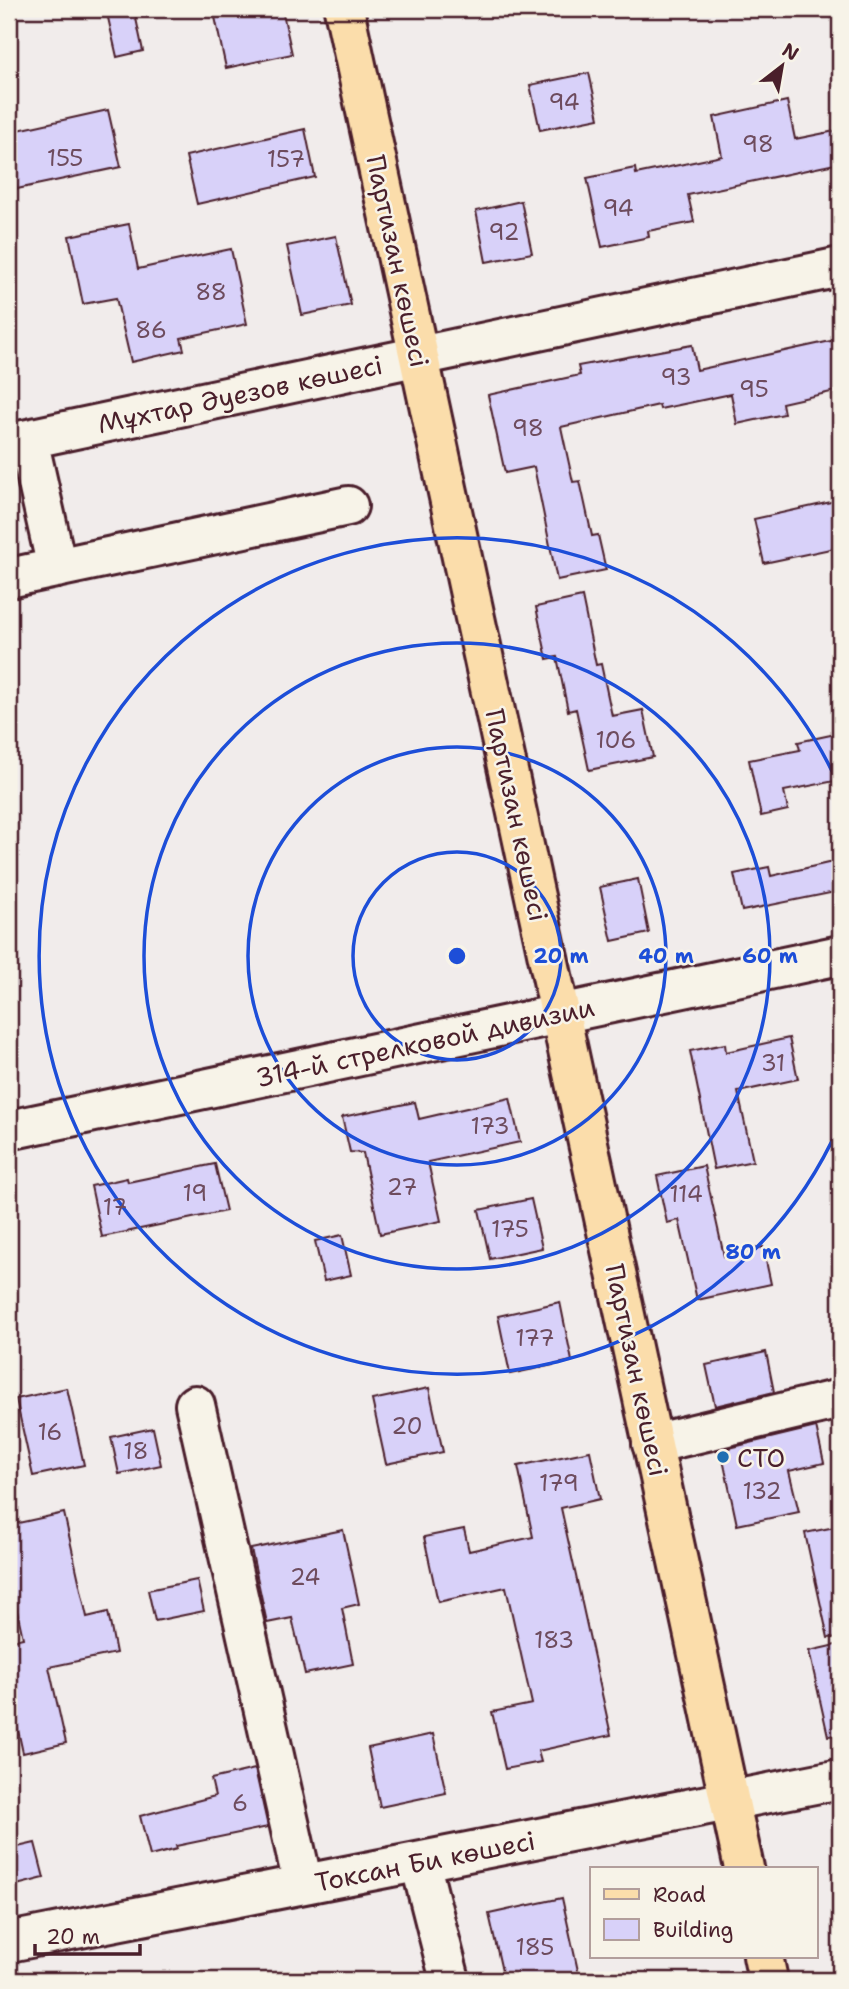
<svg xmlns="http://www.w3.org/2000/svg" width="849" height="1989" font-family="'Shantell Sans',sans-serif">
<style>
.building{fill:#d8d1f9;stroke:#4a1f2b;stroke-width:2}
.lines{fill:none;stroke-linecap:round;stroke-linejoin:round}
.minor-casing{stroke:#4a1f2b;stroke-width:44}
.major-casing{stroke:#4a1f2b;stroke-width:44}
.minor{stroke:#f7f3e8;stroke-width:38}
.major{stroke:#fbddab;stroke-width:38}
.ring{fill:none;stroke:#1d4ed8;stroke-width:3.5}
.poi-dot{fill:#1f6fb2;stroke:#f7f3e8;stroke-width:2.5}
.labels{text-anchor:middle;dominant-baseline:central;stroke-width:5;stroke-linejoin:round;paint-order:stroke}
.number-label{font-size:23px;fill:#6e4c5e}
.street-label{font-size:26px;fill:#4a1f2b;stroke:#f7f3e8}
.poi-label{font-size:26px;fill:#4a1f2b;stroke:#f7f3e8;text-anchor:start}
.centre{fill:#1d4ed8;stroke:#f7f3e8;stroke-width:3.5}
.ring-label{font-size:21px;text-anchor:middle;font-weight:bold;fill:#1d4ed8;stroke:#f7f3e8;stroke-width:5;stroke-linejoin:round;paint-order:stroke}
</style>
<rect width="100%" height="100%" fill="#f1eceb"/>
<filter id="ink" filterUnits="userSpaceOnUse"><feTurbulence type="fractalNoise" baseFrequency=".0143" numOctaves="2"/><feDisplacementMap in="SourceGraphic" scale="14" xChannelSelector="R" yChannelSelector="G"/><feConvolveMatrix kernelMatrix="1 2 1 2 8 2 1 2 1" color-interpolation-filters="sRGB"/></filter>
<g filter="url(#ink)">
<!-- building -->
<path class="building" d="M106,9H134L143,51L117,57Z
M255,9H282L292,54L226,68L215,17Z
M589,73L599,118L540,130L530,85Z
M787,101L795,139L840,130V163L688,195L694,222L648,231L649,237L602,247L587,178L635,168L636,174L722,156L714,117Z
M108,110L121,167L17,189L9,149V132Z
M305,129L315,177L197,204L186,156Z
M521,201L532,253L486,262L476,211Z
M129,224L138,269L231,249L247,324L181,338L184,350L131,362L116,298L83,304L69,236Z
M336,236L351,305L302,315L287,246Z
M840,339V390L782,403L784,414L737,424L731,394L660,409L659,405L561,427L573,482L580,481L592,536L598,535L606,570L557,580L534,467L505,473L488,395L580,375L578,366L692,345L697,370Z
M840,500V547L764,563L754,519Z
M582,597L596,665L601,664L612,716L643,710L653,757L589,770L576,709L568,711L557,657L547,659L536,607Z
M840,733V780L784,791L788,810L761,816L749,760L800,750L798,742Z
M837,861L840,891L742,911L734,874L769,867L771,876Z
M638,879L649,933L612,941L600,887Z
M789,1038L798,1079L738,1092L753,1161L714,1169L690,1051L725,1044L726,1052Z
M510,1098L520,1142L428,1162L441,1221L380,1234L363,1153L350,1152L342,1117L415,1102L419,1119Z
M215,1164L226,1211L102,1237L91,1186L127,1178L128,1182Z
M704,1166L724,1256L763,1247L771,1284L697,1300L679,1220L667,1223L657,1176Z
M531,1199L542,1248L490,1259L479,1210Z
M342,1235L351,1275L324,1281L315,1241Z
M560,1302L572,1361L510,1374L498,1316Z
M766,1352L774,1392L715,1406L706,1365Z
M67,1388L84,1465L33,1476L16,1399Z
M429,1388L443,1452L386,1464L372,1400Z
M816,1427L824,1463L789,1471L799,1512L737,1525L721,1450Z
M153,1428L161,1465L119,1474L111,1437Z
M590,1451L600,1499L561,1508L611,1735L538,1751L541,1762L505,1769L492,1712L532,1704L506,1587L438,1602L424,1537L464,1529L469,1551L533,1537L518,1466Z
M64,1513L87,1617L108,1612L116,1653L49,1667L66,1743L23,1753L9,1689V1641L23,1638L9,1574V1525Z
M840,1526V1637L828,1638L805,1533Z
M343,1530L359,1604L342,1608L353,1664L305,1674L292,1618L267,1623L251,1549Z
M197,1580L204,1611L155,1621L148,1590Z
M840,1644V1735L828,1736L809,1651Z
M433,1734L446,1793L380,1807L368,1748Z
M255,1769L268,1827L176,1846L177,1849L150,1856L140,1816L215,1796L211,1779Z
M35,1843L44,1878L9,1887V1849Z
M562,1898L580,1980H504L489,1914Z"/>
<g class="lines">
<!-- minor casing -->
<g class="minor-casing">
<path id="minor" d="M28,439L57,568
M9,443L840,267
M9,578L348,506
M9,1130L840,955
M195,1405L303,1884
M652,1444L840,1399
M420,1862L450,1980
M9,1942L840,1779"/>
</g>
<!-- major casing -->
<g class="major-casing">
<path id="major" d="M344,9L744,1868
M763,1956L768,1980"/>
</g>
<!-- minor -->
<use href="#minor" class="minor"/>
<!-- major -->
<use href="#major" class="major"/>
</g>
</g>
<!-- distance rings -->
<g class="ring">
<circle cx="457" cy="956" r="104"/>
<circle cx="457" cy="956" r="209"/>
<circle cx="457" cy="956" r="313"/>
<path d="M839 1126A418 418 0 1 1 839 786"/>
</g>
<!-- markers -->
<circle class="poi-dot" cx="723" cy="1457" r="7"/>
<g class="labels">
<!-- number labels -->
<g class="number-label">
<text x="564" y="102">94</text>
<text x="758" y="144">98</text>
<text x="65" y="158">155</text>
<text x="286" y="159">157</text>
<text x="618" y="208">94</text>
<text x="504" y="232">92</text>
<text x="211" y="292">88</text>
<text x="151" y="330">86</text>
<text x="676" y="377">93</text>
<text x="754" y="389">95</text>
<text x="528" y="428">98</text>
<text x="616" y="740">106</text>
<text x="773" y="1063">31</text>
<text x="490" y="1126">173</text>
<text x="402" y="1187">27</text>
<text x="195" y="1193">19</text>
<text x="686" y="1194">114</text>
<text x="115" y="1207">17</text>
<text x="510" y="1229">175</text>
<text x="535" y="1338">177</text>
<text x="407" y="1426">20</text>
<text x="50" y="1432">16</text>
<text x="136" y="1451">18</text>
<text x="559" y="1483">179</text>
<text x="762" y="1491">132</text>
<text x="305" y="1577">24</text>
<text x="554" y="1640">183</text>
<text x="240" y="1803">6</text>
<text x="535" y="1947">185</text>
</g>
<!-- street labels -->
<g class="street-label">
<text transform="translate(398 261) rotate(78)">Партизан көшесі</text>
<text transform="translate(240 394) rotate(-12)">Мұхтар Әуезов көшесі</text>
<text transform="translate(517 815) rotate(78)">Партизан көшесі</text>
<text transform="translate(425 1042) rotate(-12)">314-й стрелковой дивизии</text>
<text transform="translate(637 1370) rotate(78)">Партизан көшесі</text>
<text transform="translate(425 1861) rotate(-11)">Токсан Би көшесі</text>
</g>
<!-- poi labels -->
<g class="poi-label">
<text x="737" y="1457">СТО</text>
</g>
</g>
<circle cx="457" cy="956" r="10" class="centre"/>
<g class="ring-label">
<text x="561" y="963">20 m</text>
<text x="666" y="963">40 m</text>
<text x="770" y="963">60 m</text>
<text x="753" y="1259">80 m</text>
</g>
<!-- margin -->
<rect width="849" height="1989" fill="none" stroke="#f7f3e8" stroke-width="35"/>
<rect x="18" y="18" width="814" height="1954" fill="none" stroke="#4a1f2b" stroke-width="2.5" filter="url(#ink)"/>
<!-- legend -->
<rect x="590" y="1867" width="228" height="91" fill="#f7f3e8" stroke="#b29e9c" stroke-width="2"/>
<rect x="604" y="1889" width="35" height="10" fill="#fbddab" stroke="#b29e9c" stroke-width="2"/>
<text x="653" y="1902" font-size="21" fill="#4a1f2b">Road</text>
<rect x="604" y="1919" width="35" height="21" fill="#d8d1f9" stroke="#b29e9c" stroke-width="2"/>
<text x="653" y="1937" font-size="21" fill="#4a1f2b">Building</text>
<!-- north arrow -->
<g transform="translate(782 66) rotate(31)" stroke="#f7f3e8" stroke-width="5" paint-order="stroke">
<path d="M0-5L12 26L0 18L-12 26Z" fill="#4a1f2b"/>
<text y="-10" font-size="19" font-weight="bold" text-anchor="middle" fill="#4a1f2b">N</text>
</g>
<!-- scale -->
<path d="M35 1944v10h105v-10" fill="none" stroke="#4a1f2b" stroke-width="3.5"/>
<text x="46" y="1944" font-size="21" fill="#4a1f2b" stroke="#f7f3e8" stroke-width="5" paint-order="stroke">20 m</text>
</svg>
